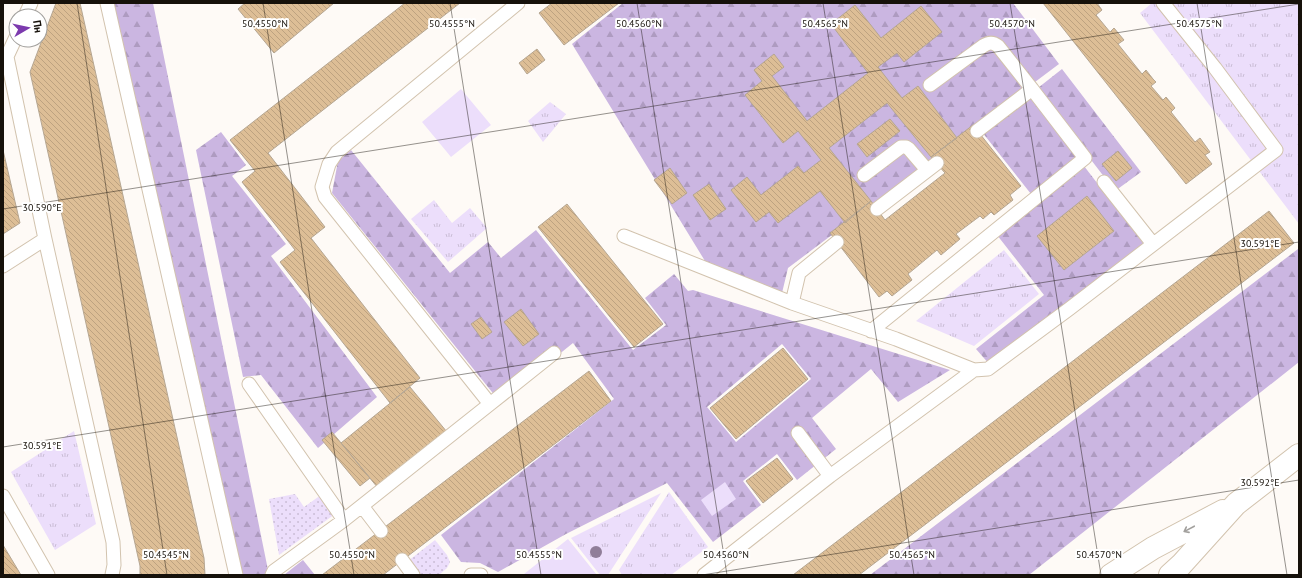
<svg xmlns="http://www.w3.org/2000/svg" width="1302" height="578" font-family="'PT Sans',sans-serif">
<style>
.grass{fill:url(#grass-dots)}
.forest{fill:url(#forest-firs);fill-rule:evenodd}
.park{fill:url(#park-tufts)}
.garden{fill:#ecdefb}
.building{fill:url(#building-back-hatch);stroke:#b5a692}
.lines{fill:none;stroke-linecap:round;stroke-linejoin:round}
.service-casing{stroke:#d2c3ae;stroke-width:15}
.secondary-casing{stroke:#d2c3ae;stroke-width:24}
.service{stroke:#fff;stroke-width:13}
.secondary{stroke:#fff;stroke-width:22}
.tree{fill:#907e99}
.oneway{stroke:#a2a09d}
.ticks{fill:none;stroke:#16110a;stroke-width:1;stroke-opacity:0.45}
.ticks-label{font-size:10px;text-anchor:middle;fill:#16110a;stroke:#fff;stroke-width:4;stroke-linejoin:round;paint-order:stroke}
</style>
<defs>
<pattern id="grass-dots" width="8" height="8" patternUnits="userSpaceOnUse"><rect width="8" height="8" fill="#ecdefb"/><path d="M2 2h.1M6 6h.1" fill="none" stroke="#cabdd6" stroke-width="1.8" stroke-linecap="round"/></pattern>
<pattern id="forest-firs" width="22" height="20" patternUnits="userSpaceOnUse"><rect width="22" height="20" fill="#cbb6e1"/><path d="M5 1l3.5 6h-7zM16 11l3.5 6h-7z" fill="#ae9bc0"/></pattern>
<pattern id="park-tufts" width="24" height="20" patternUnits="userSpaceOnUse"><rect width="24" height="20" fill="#ecdefb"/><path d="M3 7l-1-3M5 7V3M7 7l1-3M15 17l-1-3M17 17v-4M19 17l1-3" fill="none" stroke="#cabdd6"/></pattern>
<pattern id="building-back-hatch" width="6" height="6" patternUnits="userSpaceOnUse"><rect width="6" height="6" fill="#ddbe96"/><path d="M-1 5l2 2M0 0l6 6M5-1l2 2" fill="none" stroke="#bda280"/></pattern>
</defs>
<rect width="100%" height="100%" fill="#fefaf6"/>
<!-- grass -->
<path class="grass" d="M295,494L304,507L321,495L335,514L279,555L269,499Z
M435,540L447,555L450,562L447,568L439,575H419L408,561Z"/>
<!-- forest -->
<path class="forest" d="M113,3H153L268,570L265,575H240Z
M623,3H1013L1059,64L788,268L782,293L705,261L572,44Z
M1062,69L1141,172L1115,191L1085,152L1031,194L982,132Z
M221,132L246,165L232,176L286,244L271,256L377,397L318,448L261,375L243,377L196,150Z
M351,150L450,273L488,242L501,258L536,230L633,350L666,325L645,298L674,274L688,291L693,290L950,370L898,402L871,369L812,418L836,449L797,480L777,454L743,481L761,505L713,542L667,483L566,534L498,572L480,563L461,562L441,535L614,399L573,343L500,402L332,193L338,161ZM782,344L811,379L736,442L707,407Z
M1084,166L1144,244L990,365L976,349L1044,295L997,235Z
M1298,249L1299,362L1029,575H870Z
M303,560L315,575H284Z"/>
<!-- park -->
<path class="park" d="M1152,3H1299V224L1140,13Z
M550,102L566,114L543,142L528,121Z
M434,200L452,223L470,208L487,228L448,262L411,219Z
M1004,250L1039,294L974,346L916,321Z
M74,431L96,524L55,550L11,472Z
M669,492L708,547L671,575H622L619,570Z
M661,493L608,575H600L571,538Z"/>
<!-- garden -->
<path class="garden" d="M461,89L491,125L451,157L422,122Z
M725,482L736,499L712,516L701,500Z
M568,539L597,575H525L524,574Z"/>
<!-- building -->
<path class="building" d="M56,3H80L204,558L205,575H140V566L30,72Z
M245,3H334L274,53L238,9Z
M405,3H460L268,153L325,227L311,238L420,378L390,403L280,262L295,250L242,182L255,171L230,140Z
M552,3H619L564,45L539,13Z
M1043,3H1097L1102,10L1096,15L1110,32L1114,28L1124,40L1118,44L1142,74L1146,70L1153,79L1156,82L1151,86L1163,100L1166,97L1175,108L1171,112L1195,142L1200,138L1210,152L1205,155L1212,164L1186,184Z
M855,5L881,38L921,6L942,32L904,62L897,53L878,67L902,98L918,86L957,138L931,157L887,103L829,148L871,201L845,223L820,191L778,223L769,212L756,222L731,190L747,177L761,195L798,166L804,173L821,160L798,131L783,143L745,95L762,81L754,70L774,54L784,67L772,76L807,121L868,73L831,24Z
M537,49L545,60L527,74L519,63Z
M890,119L900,131L867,157L857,144Z
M973,125L1021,186L1010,195L1013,200L994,215L991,212L983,219L980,216L956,234L960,239L941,255L937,250L908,274L912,280L892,296L887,291L879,297L830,233L871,201L885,220L945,173L931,157Z
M3,150L20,223L3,234Z
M1118,151L1132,168L1116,181L1102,164Z
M670,168L687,193L672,204L654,180Z
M709,184L726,209L710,220L693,195Z
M1087,196L1114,231L1064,270L1037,236Z
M567,204L663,324L634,347L538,227Z
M1269,211L1294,243L859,575H793Z
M521,309L539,334L523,346L504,322Z
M481,317L492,332L482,339L471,324Z
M783,348L808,379L736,439L710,408Z
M589,371L611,401L383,575H322Z
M410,387L447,432L378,488L341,443Z
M332,432L370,478L360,486L322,440Z
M777,458L793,479L763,503L746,481Z
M3,545L21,575H3Z"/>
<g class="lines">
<!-- service casing -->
<g class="service-casing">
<path id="service" d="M107,3L236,575
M25,16L31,3
M3,65L16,37
M930,85L983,46C989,42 993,42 998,46L1032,89
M864,175L901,147H906L909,149L927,170
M1104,182L1153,244
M877,209L937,163
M624,236L792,303L896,339L974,370
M45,239L113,542L114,565L112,575
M3,266L45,239L7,57
M792,303L799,273L837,242
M871,331L1085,158L1032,89L977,131
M249,384L344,520
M490,404L554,353
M798,433L830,476
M3,496L48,575
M362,506L381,531
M402,560L413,575
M272,575L274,571L344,520L490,404L325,197L322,187L329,164L337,152L518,3
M471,575H481
M704,575L830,476L974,370L988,369L1069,309L1276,150L1215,68L1163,3"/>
</g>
<!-- secondary casing -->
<g class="secondary-casing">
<path id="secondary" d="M1111,575L1153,548L1223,511
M1170,575L1181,565L1236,504L1299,455"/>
</g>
<!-- service -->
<use href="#service" class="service"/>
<!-- secondary -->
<use href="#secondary" class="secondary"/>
</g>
<!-- trees -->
<circle class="tree" cx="596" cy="552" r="6"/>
<!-- one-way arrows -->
<defs><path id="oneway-shaft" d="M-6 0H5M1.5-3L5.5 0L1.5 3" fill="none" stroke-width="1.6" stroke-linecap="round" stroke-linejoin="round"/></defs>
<use class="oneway" href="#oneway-shaft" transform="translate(1189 529) rotate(152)"/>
<!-- ticks -->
<path class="ticks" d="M77,3L167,575M263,3L354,575M450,3L541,575M637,3L727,575M823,3L914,575M1010,3L1101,575M1197,3L1287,575M3,209L1299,4M3,447L1299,242M702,575L1299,480"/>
<g class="ticks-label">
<text x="265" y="27">50.4550°N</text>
<text x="452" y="27">50.4555°N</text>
<text x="639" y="27">50.4560°N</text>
<text x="825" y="27">50.4565°N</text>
<text x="1012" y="27">50.4570°N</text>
<text x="1199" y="27">50.4575°N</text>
<text x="42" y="211">30.590°E</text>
<text x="1260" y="247">30.591°E</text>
<text x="42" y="449">30.591°E</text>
<text x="1260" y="486">30.592°E</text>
<text x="166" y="558">50.4545°N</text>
<text x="352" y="558">50.4550°N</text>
<text x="539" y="558">50.4555°N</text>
<text x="726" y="558">50.4560°N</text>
<text x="912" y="558">50.4565°N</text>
<text x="1099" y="558">50.4570°N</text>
</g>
<!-- border -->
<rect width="1302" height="578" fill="none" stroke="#16110a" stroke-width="8"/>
<!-- north arrow -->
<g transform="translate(28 28) rotate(81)"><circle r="19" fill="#ffffff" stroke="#a2a09d"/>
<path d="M0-3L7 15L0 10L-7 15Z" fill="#7c3aae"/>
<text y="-6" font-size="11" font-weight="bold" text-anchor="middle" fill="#16110a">Пн</text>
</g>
</svg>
